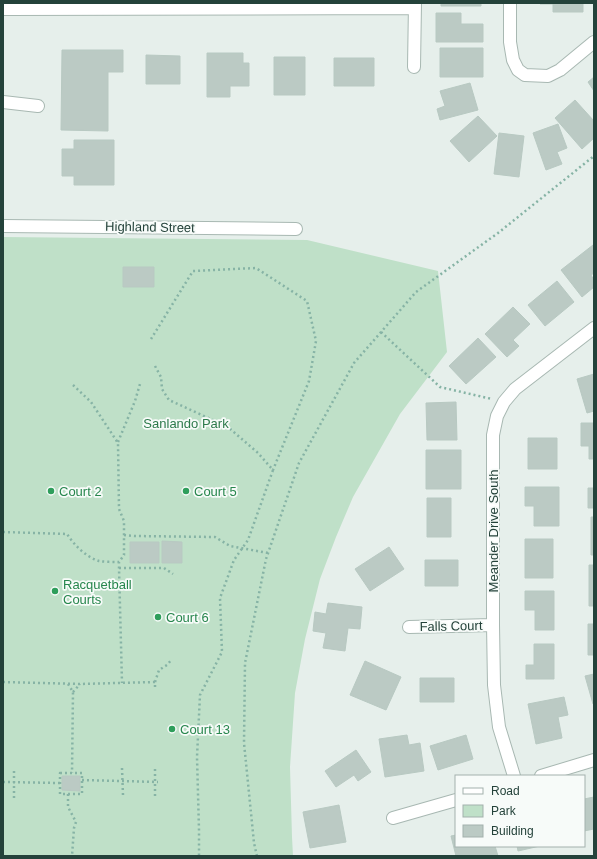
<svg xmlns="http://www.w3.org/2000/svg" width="597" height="859" font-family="Arial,sans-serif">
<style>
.green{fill:#bfe0c8}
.building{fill:#bbcac4;stroke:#b8c9c2}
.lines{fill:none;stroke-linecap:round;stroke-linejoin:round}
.minor-casing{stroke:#a8b8b2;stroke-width:14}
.path{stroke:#86b3a5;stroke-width:2.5;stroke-dasharray:2 3;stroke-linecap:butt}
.minor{stroke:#fff;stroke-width:12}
.leisure-dot{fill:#2e9e5b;stroke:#f7fbf9;stroke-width:1.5}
.labels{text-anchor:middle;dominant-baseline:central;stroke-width:3.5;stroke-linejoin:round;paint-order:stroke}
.street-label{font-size:13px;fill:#24423a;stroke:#f7fbf9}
.park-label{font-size:13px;fill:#2d7a4b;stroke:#f7fbf9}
.leisure-label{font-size:13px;fill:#27864d;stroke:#f7fbf9;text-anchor:start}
</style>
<rect width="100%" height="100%" fill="#e6efeb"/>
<!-- green -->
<path class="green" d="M3,237L307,240L438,271L447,352L400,414L353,497L336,537L320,579L305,639L295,693L290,767L292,837L293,856H3Z"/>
<!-- building -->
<path class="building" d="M441,3H481V6H441Z
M540,3H583V12H553V4H540Z
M436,13H461V24H483V42H436Z
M440,48H483V77H440Z
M62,50H123V72H108V131L61,130Z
M207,53H243V63H249V86H230V97H207Z
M146,55L180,56V84H146Z
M274,57H305V95H274Z
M334,58H374V86H334Z
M594,77V91L588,82Z
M470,83L478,110L440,120L437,109L445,106L440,91Z
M575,100L594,121V138L582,149L555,118Z
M478,116L497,136L469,162L450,141Z
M558,124L567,148L557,152L562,164L546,170L533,133Z
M499,133L524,136L519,177L494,174Z
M74,140H114V185H74V176H62V149H74Z
M593,245L594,247V273L591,275L594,280V287L582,297L561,270Z
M123,267H154V287H123Z
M557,281L574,302L545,326L528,305Z
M513,307L530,324L513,340L519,346L507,357L485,334Z
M478,338L496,357L466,384L449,366Z
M594,374V411L587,413L577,379Z
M456,402L457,440H427L426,403Z
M581,423H594V459H589V446H581Z
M528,438H557V469H528Z
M426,450H461V489H426Z
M525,487H559V526H534V506H525Z
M588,488H594V508H588Z
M427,498H451V537H427Z
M591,517H594V555H591Z
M525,539H553V578H525Z
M162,541L182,542V563H162Z
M130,542H159V563H130Z
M389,547L404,569L370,591L355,569Z
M425,560H458V586H425Z
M589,565H594V606H589Z
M525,591H554V630H535V610H525Z
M328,603L362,607L360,629L348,628L345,651L323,648L326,633L313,631L315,612L326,614Z
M588,624H594V655H588Z
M534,644H554V679H526V665H534Z
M365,661L401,677L386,710L350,695Z
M594,674V704H593L585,676Z
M420,678H454V702H420Z
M564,697L568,715L558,717L562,738L536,744L528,704Z
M407,735L409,745L420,743L424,771L385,777L379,739Z
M466,735L473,759L438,770L430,746Z
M356,750L371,772L358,781L354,775L336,787L325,771Z
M62,776H80V791L62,790Z
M594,797V829L584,831V799Z
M339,805L346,842L310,848L303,812Z
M456,835V846H495L498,856H456L451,836Z
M517,846H540L518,851Z"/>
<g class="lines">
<!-- minor casing -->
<g class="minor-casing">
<path id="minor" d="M510,3V42L513,60L518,70L525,75L548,76L560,70L594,42
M3,9L415,8
M414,67L415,3
M3,102L38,106
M3,226L296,229
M409,627L493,625
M514,776L499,727L494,685L493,625V435L497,416L504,402L515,389L594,328
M541,776L594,760
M393,818L456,800"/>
</g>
<!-- path -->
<path class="path" d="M381,332L440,387L492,399
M151,339L193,271L256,268L307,301L316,341L309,381L273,470
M155,366L161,377L162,389L169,400L228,427L258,453L273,470L248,540L234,560L220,598L222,652L200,695L197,757L199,830V856
M73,385L91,402L118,443L119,509L124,521V555L119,562V568L122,683
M118,442L135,401L140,384
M3,532L67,534C74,545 86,557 99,561C105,562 113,562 119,562
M124,535L134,536L215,537L230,546L268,553
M119,568H164L173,574
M3,682L80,684L155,682
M68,684L73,692L72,773
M155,687V682L159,670L167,665L172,659
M73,692L80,684
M122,768L123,795
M60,773H82V794H60Z
M82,780L158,782
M3,782L60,783
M68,794V807L76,822L74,828L72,856
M155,796V768
M14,798V769
M257,856L254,843L244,743L245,663L266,559L299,463L354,363L416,292L498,233L594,156"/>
<!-- minor -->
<use href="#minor" class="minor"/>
</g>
<!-- markers -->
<g class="leisure-dot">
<circle cx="51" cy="491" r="4"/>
<circle cx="186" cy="491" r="4"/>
<circle cx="55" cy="591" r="4"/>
<circle cx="158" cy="617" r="4"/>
<circle cx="172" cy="729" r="4"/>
</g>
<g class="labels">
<!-- street labels -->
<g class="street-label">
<text transform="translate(150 227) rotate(1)">Highland Street</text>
<text transform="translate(493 531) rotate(-90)">Meander Drive South</text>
<text transform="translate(451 626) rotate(-1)">Falls Court</text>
</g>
<!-- park labels -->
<g class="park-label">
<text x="186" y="423">Sanlando Park</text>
</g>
<!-- leisure labels -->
<g class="leisure-label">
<text x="59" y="491">Court 2</text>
<text x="194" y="491">Court 5</text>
<text x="63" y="584">Racquetball<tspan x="63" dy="15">Courts</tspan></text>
<text x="166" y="617">Court 6</text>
<text x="180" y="729">Court 13</text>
</g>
</g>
<!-- border -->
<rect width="597" height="859" fill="none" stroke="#24423a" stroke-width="8"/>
<!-- legend -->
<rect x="455" y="775" width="130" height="72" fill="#f7fbf9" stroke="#a3b1ad"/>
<rect x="463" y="788" width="20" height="6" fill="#ffffff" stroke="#a3b1ad"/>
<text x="491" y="795" font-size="12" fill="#24423a">Road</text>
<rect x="463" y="805" width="20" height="12" fill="#bfe0c8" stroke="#a3b1ad"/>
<text x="491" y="815" font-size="12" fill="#24423a">Park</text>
<rect x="463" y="825" width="20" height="12" fill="#bbcac4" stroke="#a3b1ad"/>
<text x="491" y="835" font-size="12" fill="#24423a">Building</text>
</svg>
